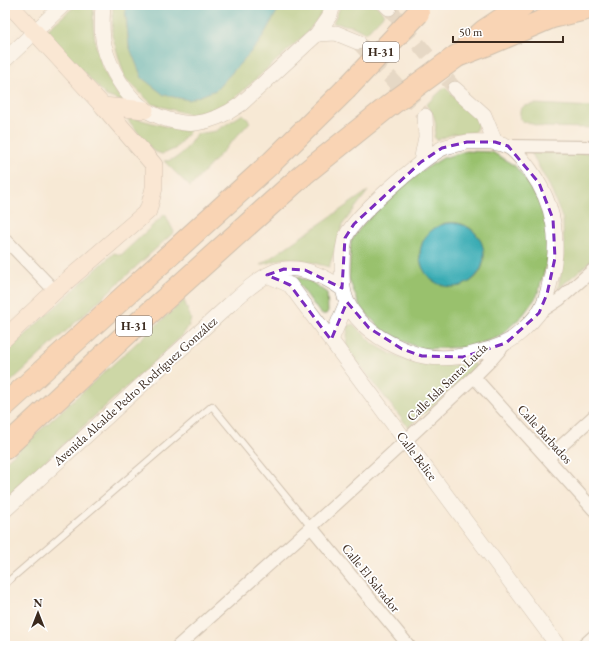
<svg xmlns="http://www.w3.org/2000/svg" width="599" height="651" font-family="'EB Garamond',serif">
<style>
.green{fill:#99c16d;stroke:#6a7646;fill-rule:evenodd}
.water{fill:#39abb3;stroke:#3a6a68}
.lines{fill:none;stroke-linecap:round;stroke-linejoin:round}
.tertiary-tunnel{stroke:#d1c3b1;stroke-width:15;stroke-dasharray:15 8;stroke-linecap:butt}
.service-casing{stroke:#998a7a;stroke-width:8}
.minor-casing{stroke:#998a7a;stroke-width:14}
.tertiary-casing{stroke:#998a7a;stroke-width:16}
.secondary-casing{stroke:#998a7a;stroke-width:18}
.motorway-casing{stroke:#998a7a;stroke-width:24}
.service{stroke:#fff;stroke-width:6}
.minor{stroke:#fff;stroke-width:12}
.tertiary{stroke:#fff;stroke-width:15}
.secondary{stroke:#fde4d1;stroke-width:17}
.motorway{stroke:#fbbb8c;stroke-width:22}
.motorway-bridge-casing{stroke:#998a7a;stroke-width:24;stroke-linecap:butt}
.motorway-bridge{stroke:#fbbb8c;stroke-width:22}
.marked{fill:none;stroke:#7b2cbf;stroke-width:3;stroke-dasharray:8 5;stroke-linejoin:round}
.labels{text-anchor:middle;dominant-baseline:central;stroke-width:3.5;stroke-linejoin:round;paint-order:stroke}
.shield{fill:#fff;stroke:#766a62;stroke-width:1}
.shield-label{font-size:12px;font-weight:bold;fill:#3b2a1e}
.street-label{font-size:13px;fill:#3b2a1e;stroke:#fff}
</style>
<rect width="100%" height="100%" fill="#fff"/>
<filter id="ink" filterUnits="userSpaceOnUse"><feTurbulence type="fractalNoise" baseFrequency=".025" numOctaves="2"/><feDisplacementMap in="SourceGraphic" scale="8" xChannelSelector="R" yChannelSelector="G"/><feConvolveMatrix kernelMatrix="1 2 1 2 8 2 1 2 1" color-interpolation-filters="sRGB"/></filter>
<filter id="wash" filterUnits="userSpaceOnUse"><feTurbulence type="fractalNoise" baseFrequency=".012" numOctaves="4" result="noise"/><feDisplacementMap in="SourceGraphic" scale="16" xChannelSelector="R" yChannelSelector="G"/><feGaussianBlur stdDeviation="0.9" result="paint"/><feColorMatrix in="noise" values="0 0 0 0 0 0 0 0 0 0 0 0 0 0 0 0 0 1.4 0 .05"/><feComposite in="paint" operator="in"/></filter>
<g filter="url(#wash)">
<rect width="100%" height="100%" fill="#f7e9d6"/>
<!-- green -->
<path class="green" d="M76,5H94C91,33 97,60 111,84C114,91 120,96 124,102L106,96L46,31Z
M113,5H126L125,7L129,46L280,7L281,5H325L324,10L307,33L226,106L192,115L152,104L125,78L112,35Z
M341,5H376L384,14L366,33L352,26L333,23Z
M445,87L479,121L475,132L453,134L437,140L434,137C438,124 435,115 426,105Z
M535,104L594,107V128L542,127L522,121L520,117V110L524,106Z
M243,114L250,122L190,187L164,161C180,161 188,146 196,134L216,131Z
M134,118L179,130L191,129L175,149L162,154L153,151L128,120Z
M466,151L492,152L515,166L536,192L550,229L547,263L537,296L523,315L499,337L468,347L421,349L384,332L360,307L349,279L351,241L363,224L415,175L443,158ZM445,223C487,216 500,277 459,286C450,288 441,286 433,280C410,263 419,232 445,223Z
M531,152L594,153V258L558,289L564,256L563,220L550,187Z
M368,191L343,224L329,267L303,260L286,258L260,265Z
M165,214L174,232L5,387V353L114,253L121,255Z
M297,277L310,281L327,293L328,311L326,314H321C312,304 305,289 294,281V278Z
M184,300L191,319L188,327L182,336L5,498V462Z
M353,324L375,345L393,355L414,363L451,365L476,364L475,369L408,427L346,347L348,326Z"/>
<!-- water -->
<path class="water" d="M126,5H281L259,43L216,90L189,100L164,95L142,78L129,46L125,7Z
M420 255a32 32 0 1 1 64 0a32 32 0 1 1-64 0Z"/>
</g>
<g filter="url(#ink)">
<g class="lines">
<!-- tertiary-tunnel -->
<path class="tertiary-tunnel" d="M389,8L455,89
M358,42L425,116"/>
<!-- service casing -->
<g class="service-casing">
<path id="service" d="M5,584L212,406L311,527
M5,642L9,646"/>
</g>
<!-- minor casing -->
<g class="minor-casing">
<path id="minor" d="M508,146L594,147
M5,239L55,291
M539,313L559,300L594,269
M474,377L594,510
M548,458L594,416
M311,527L409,646
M178,646L311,527L389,456L474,377L492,359L506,343
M583,646L594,636"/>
</g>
<!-- tertiary casing -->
<g class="tertiary-casing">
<path id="tertiary" d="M103,5C102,18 101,32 104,45C109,67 126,98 146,110C153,115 161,117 169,120C177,122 188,125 196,123C213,121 227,114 241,104L317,34L330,15L333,5
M386,5L389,8
M317,34L336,33L358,42
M5,60L63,5
M455,89L484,115L495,142
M467,142C480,142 495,140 507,146C515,149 525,163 530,170C555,205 561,241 550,282C548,293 544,305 538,314C531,323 515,339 505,343C496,348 486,350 476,353C455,359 430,360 410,352C386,343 359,327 347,302C342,291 342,278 342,266C342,257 343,247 345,239C351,218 421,160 441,149C448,145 459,144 467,142Z
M421,162L426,137L425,116
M267,275L290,285L558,646
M331,340L347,302
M5,510L228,306C241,294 267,270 285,269C306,267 326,277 343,289"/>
</g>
<!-- secondary casing -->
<g class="secondary-casing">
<path id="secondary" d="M103,106L145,110
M5,338L55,291L148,211L154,188V165L103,106L10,5"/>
</g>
<!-- motorway casing -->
<g class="motorway-casing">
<path id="motorway" d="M468,45L484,31L523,5
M457,56L491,43L552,17L594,7
M5,405L272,162L345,90
M5,448L134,327L304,174L390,105"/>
</g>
<!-- service -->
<use href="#service" class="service"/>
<!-- minor -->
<use href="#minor" class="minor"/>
<!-- tertiary -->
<use href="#tertiary" class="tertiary"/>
<!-- secondary -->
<use href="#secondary" class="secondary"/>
<!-- motorway -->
<use href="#motorway" class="motorway"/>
<!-- motorway-bridge casing -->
<g class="motorway-bridge-casing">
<path id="motorway-bridge" d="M345,90L418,13
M390,105L457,56"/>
</g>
<!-- motorway-bridge -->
<use href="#motorway-bridge" class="motorway-bridge"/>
</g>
</g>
<!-- marked area -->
<path d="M0 0H599V651H0ZM467,142H495L508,146L539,183L553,219L555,258L547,294L539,313L506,343L463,357L422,356L402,349L369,328L347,302L331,340L290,285L267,275L284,269L305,270L342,288L345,238L354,224L421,162L442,148Z" fill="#f7e9d6" fill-opacity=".55" fill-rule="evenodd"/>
<path class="marked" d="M467,142H495L508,146L539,183L553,219L555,258L547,294L539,313L506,343L463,357L422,356L402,349L369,328L347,302L331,340L290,285L267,275L284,269L305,270L342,288L345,238L354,224L421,162L442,148Z"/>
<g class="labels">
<!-- shield labels -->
<g class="shield">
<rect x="363" y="42" width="36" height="20" rx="3"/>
<rect x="116" y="316" width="36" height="20" rx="3"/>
</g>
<g class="shield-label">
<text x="381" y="52">H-31</text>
<text x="134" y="326">H-31</text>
</g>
<!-- street labels -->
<g class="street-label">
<text transform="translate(447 382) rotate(-44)">Calle Isla Santa Lucía</text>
<text transform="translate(135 391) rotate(-42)">Avenida Alcalde Pedro Rodríguez González</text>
<text transform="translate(545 434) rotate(48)">Calle Barbados</text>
<text transform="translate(417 456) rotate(53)">Calle Belice</text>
<text transform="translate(371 578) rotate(51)">Calle El Salvador</text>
</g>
</g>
<!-- margin -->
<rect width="599" height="651" fill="none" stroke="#fff" stroke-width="20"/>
<!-- north arrow -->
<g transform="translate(38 613)" stroke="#ffffff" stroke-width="3" paint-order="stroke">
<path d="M0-3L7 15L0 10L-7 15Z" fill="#3b2a1e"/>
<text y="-6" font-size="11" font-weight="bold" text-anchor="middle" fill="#3b2a1e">N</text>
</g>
<!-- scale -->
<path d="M453 36v6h110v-6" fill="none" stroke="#3b2a1e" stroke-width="2"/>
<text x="459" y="36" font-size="12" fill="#3b2a1e" stroke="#ffffff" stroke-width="3" paint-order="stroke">50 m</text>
</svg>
